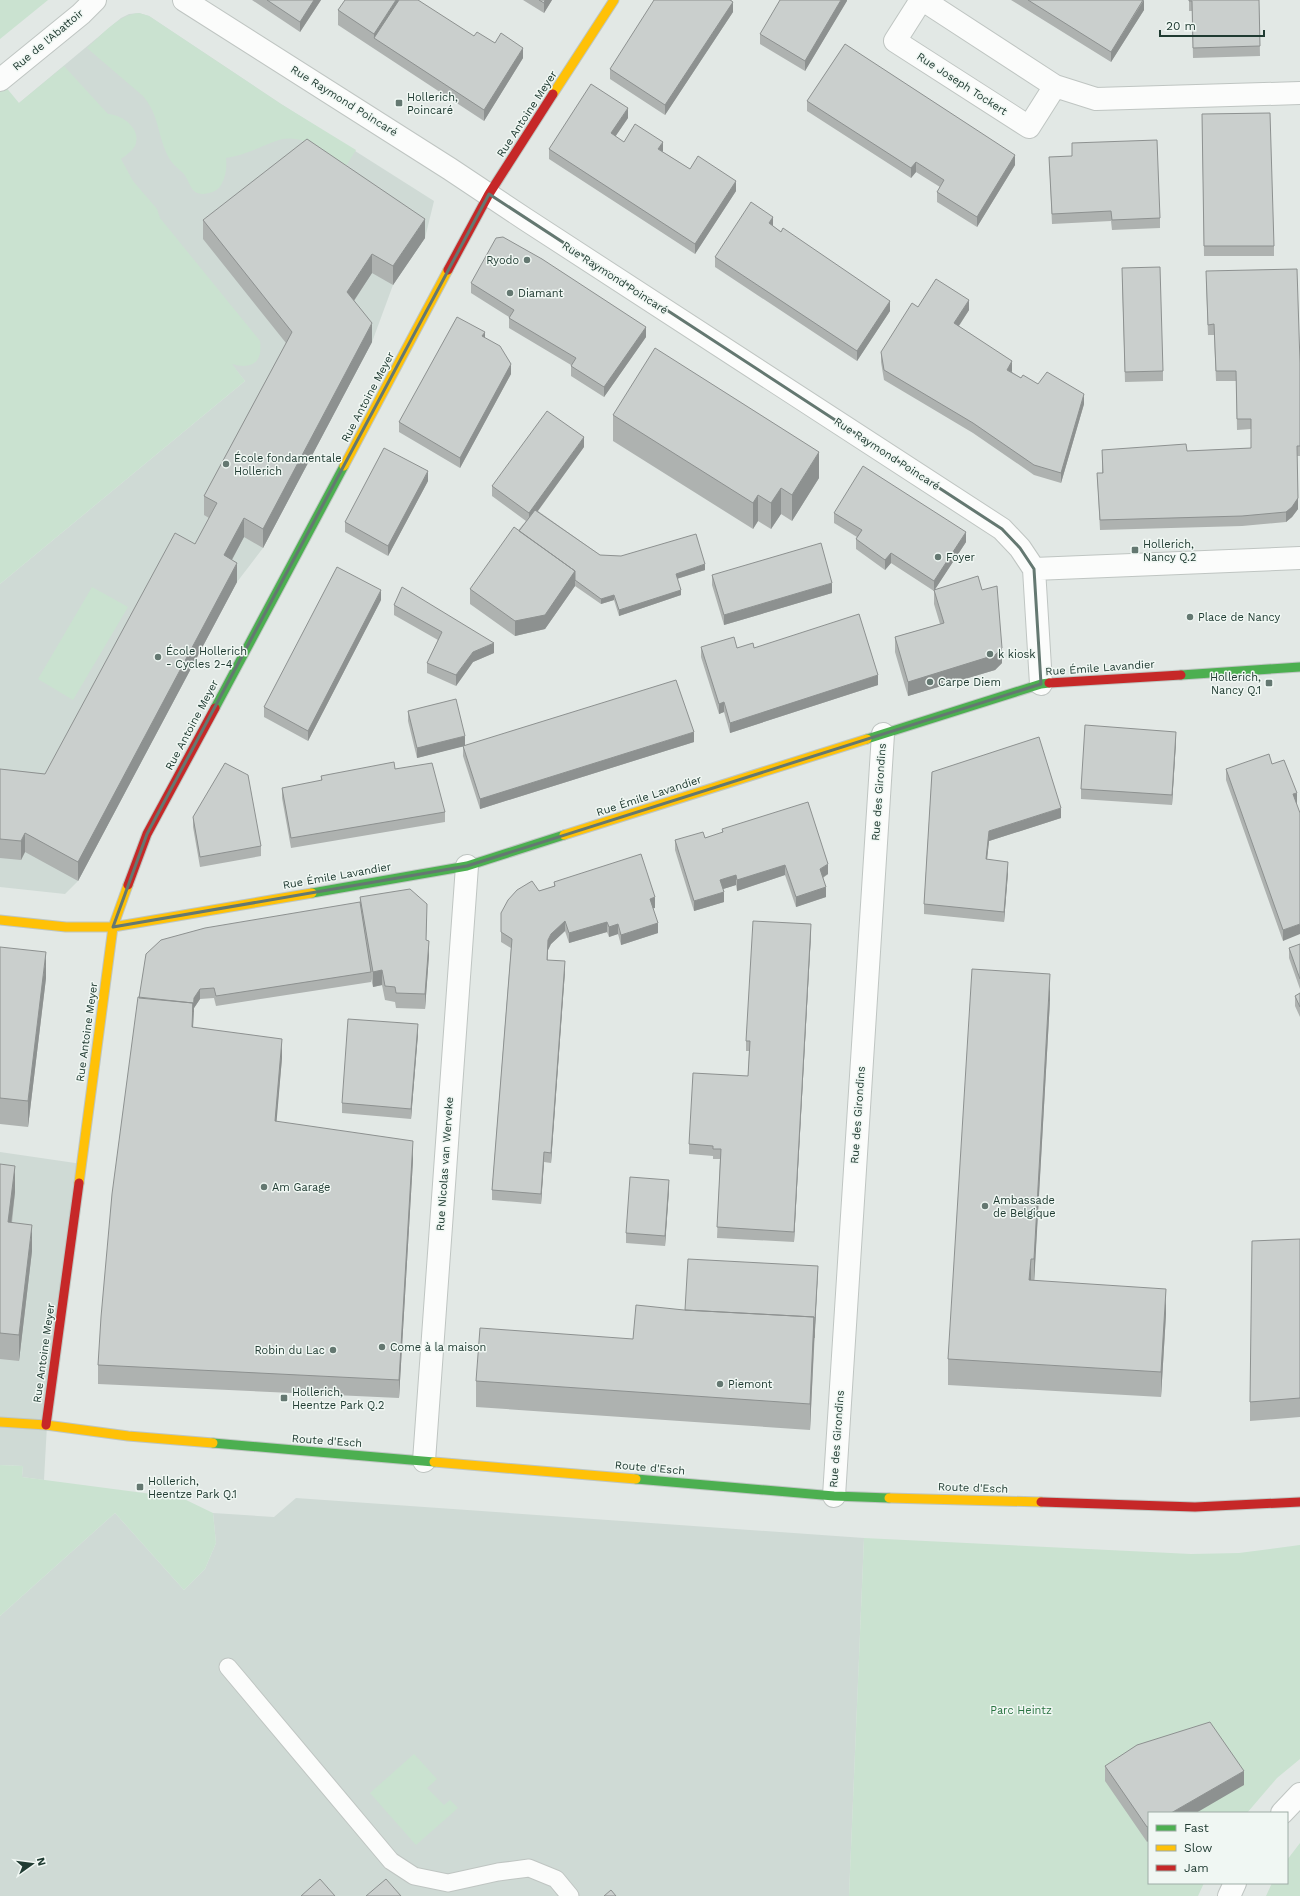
<svg xmlns="http://www.w3.org/2000/svg" width="1300" height="1896" font-family="'Work Sans',sans-serif">
<style>
.built{fill:#cfdad5}
.green{fill:#cae2d0}
.lines{fill:none;stroke-linecap:round;stroke-linejoin:round}
.lane-casing{stroke:#bfc5c2;stroke-width:19}
.street-casing{stroke:#bfc5c2;stroke-width:24}
.fast-casing{stroke:#bec6c2;stroke-width:11}
.slow-casing{stroke:#bec6c2;stroke-width:11}
.jam-casing{stroke:#bec6c2;stroke-width:11}
.lane{stroke:#fbfcfb;stroke-width:17}
.street{stroke:#fbfcfb;stroke-width:22}
.fast{stroke:#4caf50;stroke-width:9}
.slow{stroke:#ffc107;stroke-width:9}
.jam{stroke:#c62828;stroke-width:9}
.wall{fill:#aeb2b0}
.shaded-wall{fill:#8d9190}
.building{fill:#cacfcd;stroke:#8d9190}
.marked{fill:none;stroke:#647871;stroke-width:3;stroke-linejoin:round}
.poi-dot{fill:#647871;stroke:#f0f7f3;stroke-width:1.5}
.labels{text-anchor:middle;dominant-baseline:central;stroke-width:3;stroke-linejoin:round;paint-order:stroke}
.street-label{font-size:11px;fill:#203b32;stroke:#f0f7f3}
.poi-label{font-size:11px;fill:#203b32;stroke:#f0f7f3;text-anchor:start}
.park-label{font-size:11px;fill:#297341;stroke:#f0f7f3}
</style>
<rect width="100%" height="100%" fill="#e2e8e5"/>
<!-- built -->
<path class="built" d="M139,13L149,16L281,104L434,201L425,238L393,285L372,342L263,548L237,582L78,881L65,894L0,887V584L245,381L19,103L121,18L129,14Z
M0,1152L82,1164L47,1425L44,1480L22,1477L23,1466L0,1465Z
M296,1498L864,1538L849,1896H0V1616L115,1513L184,1590L205,1569L216,1543L213,1513L274,1517Z"/>
<!-- green -->
<path class="green" d="M0,0H48L0,39Z
M139,13L149,16L281,104L356,150L346,166C326,153 301,131 276,141C257,148 246,155 226,158C227,168 226,176 221,185C219,189 214,192 209,193C190,198 191,182 183,173C178,168 173,165 169,158C157,136 160,116 143,96L87,48C103,34 118,15 139,13Z
M64,66L108,114C123,115 142,129 135,146C132,151 125,156 121,159L133,181L157,209L160,218L260,341C263,362 252,370 232,364L245,381L0,584V80L19,103Z
M92,587L128,607L73,700L38,679Z
M0,1465L23,1466L22,1477L182,1498L213,1513L216,1543L205,1569L184,1590L115,1513L0,1616Z
M864,1538L1191,1554L1239,1553L1300,1545V1759L1277,1778L1247,1813H1149V1883H1204L1198,1896H849Z
M414,1754L437,1779L427,1788L444,1805L450,1800L458,1808L416,1845L370,1793Z
M1300,1843V1896H1266L1272,1883H1287V1860Z"/>
<g class="lines">
<!-- lane casing -->
<g class="lane-casing">
<path id="lane" d="M228,1667L391,1861L414,1876L448,1883L498,1872L529,1868L556,1879L570,1896"/>
</g>
<!-- street casing -->
<g class="street-casing">
<path id="street" d="M184,0L450,169L525,219L1002,529L1020,548L1034,569
M921,0L895,41L1029,127L1055,86
M923,0L1055,86L1096,99L1300,93
M0,80L81,14L95,0
M1034,569L1300,558
M1034,569L1041,684
M424,1461L467,866
M834,1496L883,734
M1282,1813L1300,1794
M1229,1896L1235,1883"/>
</g>
<!-- fast casing -->
<g class="fast-casing">
<path id="fast" d="M1181,675L1300,667
M215,708L344,466
M867,739L1041,684L1049,683
M312,893L467,866L564,835
M213,1443L434,1462
M636,1479L834,1496L889,1498"/>
</g>
<!-- slow casing -->
<g class="slow-casing">
<path id="slow" d="M553,94L614,0
M344,466L448,270
M564,835L867,739
M0,920L66,927H113L312,893
M79,1183L113,927L128,885
M0,1422L46,1425L128,1436L213,1443
M434,1462L636,1479
M889,1498L1041,1502"/>
</g>
<!-- jam casing -->
<g class="jam-casing">
<path id="jam" d="M448,270L489,194L553,94
M1049,683L1181,675
M128,885L147,834L215,708
M46,1425L79,1183
M1041,1502L1195,1507L1300,1502"/>
</g>
<!-- lane -->
<use href="#lane" class="lane"/>
<!-- street -->
<use href="#street" class="street"/>
<!-- fast -->
<use href="#fast" class="fast"/>
<!-- slow -->
<use href="#slow" class="slow"/>
<!-- jam -->
<use href="#jam" class="jam"/>
</g>
<!-- wall -->
<path class="wall" d="M252,0H321L300,32Z
M523,0H552L544,13Z
M732,0V1L733,12L665,115L610,79V69Z
M847,0L805,71L760,44V34Z
M1011,0H1144V10L1111,62Z
M1189,0H1259L1260,56L1193,58L1192,11H1189Z
M338,10L474,36L495,43L523,58L484,121L338,25Z
M807,101L1015,165L977,227L937,202V192L940,187L916,172L911,178L807,111Z
M1202,114L1274,246V256H1204Z
M628,118L615,136L624,142L663,152L690,169L736,191L695,254L549,159V149Z
M1049,157L1160,218V228L1112,230L1111,221L1052,224Z
M203,220L425,238L393,285L372,273L354,301L372,342L263,548L244,537L232,560L237,582L78,881L25,852L21,860L0,858V769L45,774L195,544L209,518L204,515V496L286,343L203,239Z
M773,226L890,311L857,361L715,267V257Z
M1122,278L1163,371V381L1125,382Z
M1206,281L1300,363V456H1297L1298,509L1292,517L1286,522L1242,526L1100,530L1097,473H1102V450L1187,451L1251,448V429L1237,430L1236,381H1216L1214,335H1208Z
M471,283L646,337L604,397L571,376V365L509,328V317L471,293Z
M918,307L969,310L959,326L1012,371V372L1021,378L1038,384L1084,404L1061,483L1034,475L973,433L884,380L881,362V352Z
M485,338L511,374L460,468L399,432V422Z
M613,415L819,478L792,521L781,514L771,529L758,521L753,529L613,441Z
M584,447L538,511L600,555L705,570L677,579L681,595L619,616L614,600L601,604L575,586L545,629L515,636L470,604V589L526,521L492,496V486Z
M428,481L388,556L345,532V522Z
M834,513L966,542L935,589L1002,663L995,670L908,696L895,652V637L940,624L934,604V591L891,563L885,570L856,549V539L857,537L834,523Z
M712,575L832,593L724,625L712,585Z
M381,600L308,741L264,717V707Z
M394,605L494,653L473,662L456,686L427,673V663L438,640L394,615Z
M701,647L754,648L878,685L730,733L724,712L719,714L701,657Z
M408,711L465,745L694,742L480,809L463,756V746L417,758L408,721Z
M1176,742L1172,805L1081,799V789Z
M1272,764L1297,803H1296L1283,941L1226,780V769Z
M395,769L445,812V822L291,848L282,798V788L321,781V776Z
M932,772L1061,818L989,841L987,859L1008,873L1004,922L924,914V904Z
M193,817L261,846V856L200,867L193,827Z
M722,829L828,874L823,878L826,897L796,907L785,875L737,891L736,885L723,889L724,902L694,911L675,850V840L705,838L722,833Z
M554,882L655,908H653L658,933L621,945L618,934L609,937L607,932L569,943L565,931L551,944L548,950L547,960L565,971L551,1163L544,1162L541,1204L492,1200V1190L511,948L501,942V913L539,891L554,886Z
M360,897L427,919L426,940L429,955L425,1009L396,1008L395,1002L385,1000L382,985L373,987L371,979V982L216,1006L214,998L200,999L194,1008L193,1027L282,1058L276,1121L413,1160L399,1398L98,1384V1365L139,998L360,902Z
M811,934L794,1242L717,1238L720,1159H713V1156L689,1154V1144L748,1076L749,1051H746V1041Z
M1300,944V989L1289,958V948Z
M0,947L46,978L28,1127L0,1124Z
M1300,993V1017L1295,1006V996Z
M1050,1000L1034,1280L1166,1314L1161,1397L948,1385V1359Z
M418,1034L411,1119L342,1113V1103Z
M0,1164L15,1192L12,1223L32,1251L19,1361L0,1359Z
M669,1190L665,1246L626,1243V1233Z
M1300,1239V1417L1250,1421V1402Z
M818,1271L810,1430L476,1407V1381L633,1339L685,1310Z
M1105,1766L1244,1785L1149,1813V1840L1147,1842L1105,1781Z"/>
<!-- shaded-wall -->
<path class="shaded-wall" d="M314,0H321L300,32V22Z
M396,0H405L374,38V48V34Z
M545,0H552L544,13V3Z
M841,0H847V1L805,71V61Z
M1144,0V10L1111,62V52Z
M733,2V12L665,115V105Z
M523,48V58L484,121V110Z
M628,108V118L611,143V133Z
M663,142V152L658,149Z
M1015,155V165L977,227V217Z
M916,162V172L911,178V168Z
M736,181V191L695,254V244Z
M773,217V227L769,223Z
M425,219V238L393,285V266Z
M372,254V273L347,311V292Z
M969,300V310L954,333V323Z
M890,301V311L857,361V351Z
M372,323V342L263,548V529Z
M646,327V337L604,397V387Z
M485,332V342L482,336Z
M1012,361V371L1007,380V370Z
M511,364V374L460,468V458Z
M1084,394V404L1061,483V473Z
M584,437V447L529,523V513Z
M819,452V478L792,521V495Z
M428,471V481L388,556V546Z
M781,488V514L771,529V503Z
M758,495V521L753,529V503Z
M1298,498V509L1292,517L1286,522V512Z
M244,518V537L224,574V555Z
M966,532V542L934,591V581Z
M891,553V563L885,570V560Z
M237,563V582L78,881V862Z
M705,564V570L676,579V574Z
M575,571V586L545,629L515,636V621Z
M832,583V593L724,625V615Z
M381,590V600L308,741V731Z
M681,590V595L619,616V610Z
M614,595V600L601,604V599Z
M494,643V653L473,662L456,686V675L473,652Z
M1002,648V663L995,670L908,696V682Z
M878,675V685L730,733V723Z
M724,702V712L719,714V704Z
M694,732V742L480,809V799Z
M1176,732V742L1172,805V795Z
M465,736V746L417,758V748Z
M1297,793V803L1293,804V794Z
M1061,808V818L989,841L986,869V859L989,831Z
M25,833V852L21,860V841Z
M1008,862V873L1004,922V912Z
M828,864V874L820,879V869Z
M785,865V875L737,891V880Z
M736,875V885L720,890V880Z
M826,887V897L796,907V897Z
M724,892V902L694,911V901Z
M655,897V908L650,909V899Z
M565,921V931L551,944L548,950L547,970V960L548,940L551,934Z
M607,922V932L569,943V933Z
M658,923V933L621,945V935Z
M618,924V934L609,937V927Z
M811,924V934L794,1242V1232Z
M1300,924V934L1283,941V930Z
M429,941V955L425,1009V994Z
M46,952V978L28,1127V1101Z
M565,961V971L551,1163V1153Z
M382,970V985L373,987V972Z
M1050,974V1000L1034,1285V1259Z
M200,989V999L194,1008L192,1046V1027L194,998Z
M418,1024V1034L411,1119V1109Z
M282,1039V1058L275,1140V1121Z
M413,1141V1160L399,1398V1380Z
M544,1152V1162L541,1204V1194Z
M15,1166V1192L8,1248V1222Z
M669,1180V1190L665,1246V1236Z
M32,1225V1251L19,1361V1335Z
M1031,1259V1285L1029,1280Z
M818,1271L814,1343L810,1430V1404L814,1317Z
M1166,1289V1314L1161,1397V1372Z
M1244,1771V1785L1196,1813H1171Z
M1149,1826V1840L1147,1842V1827Z"/>
<!-- building -->
<path class="building" d="M267,0H314L300,22Z
M345,0H396L374,34L338,10Z
M399,0H418L474,36L477,32L495,43L501,33L523,48L484,110L374,38Z
M539,0H545L544,3Z
M654,0H730L733,2L665,105L610,69Z
M780,0H841L805,61L760,34Z
M1028,0H1143L1111,52Z
M1189,0H1259L1260,46L1193,48L1192,1H1189Z
M845,44L1015,155L977,217L937,192L944,180L916,162L911,168L807,101Z
M591,84L628,108L611,133L624,142L635,124L663,142L658,149L690,169L698,156L736,181L695,244L549,149Z
M1270,113L1274,246H1204L1202,114Z
M307,139L425,219L393,266L372,254L347,292L372,323L263,529L244,518L224,555L237,563L78,862L25,833L21,841L0,839V769L45,774L175,533L195,544L217,503L204,496L292,332L203,220Z
M1157,140L1160,218L1112,220L1111,211L1052,214L1049,157L1072,156V143Z
M751,202L773,217L769,223L781,232L783,228L890,301L857,351L715,257Z
M503,237L542,259L646,327L604,387L571,366L576,358L509,318L514,310L471,283L496,238Z
M1160,267L1163,371L1125,372L1122,268Z
M1297,269L1300,363V446H1297L1298,498L1292,507L1286,512L1242,516L1100,520L1097,473H1103L1102,450L1186,444L1187,451L1251,448V419H1237L1236,371H1216L1214,324L1208,325L1206,271Z
M936,279L969,300L954,323L1012,361L1007,370L1021,378L1023,375L1038,384L1047,372L1084,394L1061,473L1034,465L973,423L884,370L881,352L912,303L918,307Z
M457,317L485,332L482,336L500,346L511,364L460,458L399,422Z
M655,348L819,452L792,495L781,488L771,503L758,495L753,503L613,415Z
M547,411L584,437L529,513L492,486Z
M384,448L428,471L388,546L345,522Z
M863,466L966,532L934,581L891,553L885,560L856,539L862,530L834,513Z
M535,510L600,555L621,556L696,534L705,564L676,574L681,590L619,610L614,595L601,599L575,580V571L519,531Z
M514,527L575,571L545,615L515,621L470,589Z
M821,543L832,583L724,615L712,575Z
M337,567L381,590L308,731L264,707Z
M978,576L982,590L997,586L1002,648L995,655L908,682L895,637L944,623L934,590Z
M402,587L494,643L473,652L456,675L427,663L442,632L394,605Z
M859,614L878,675L730,723L724,702L719,704L701,647L734,637L737,648L753,643L754,648Z
M676,680L694,732L480,799L463,746Z
M456,699L465,736L417,748L408,711Z
M1085,725L1176,732L1172,795L1081,789Z
M1039,737L1061,808L989,831L986,859L1008,862L1004,912L924,904L932,772Z
M1269,754L1272,764L1284,760L1297,793L1293,794L1300,813V924L1283,930L1226,769Z
M394,762L395,769L432,763L445,812L291,838L282,788L322,780L321,776Z
M225,763L248,775L261,846L200,857L193,817Z
M808,802L828,864L820,869L826,887L796,897L785,865L737,880L736,875L720,880L724,892L694,901L675,840L703,832L705,838L723,832L722,829Z
M641,854L655,897L650,899L658,923L621,935L618,924L609,927L607,922L569,933L565,921L551,934L548,940L547,960L565,961L551,1153L544,1152L541,1194L492,1190L512,939L501,932V913L508,900L517,890L532,881L539,891L555,886L554,882Z
M410,889L427,904L426,940L429,941L425,994L396,993L395,987L385,986L382,970L373,972L360,897Z
M360,902L371,972L216,996L214,988L200,989L194,998L193,1012V1003L139,998L146,954L161,940L205,928Z
M753,921L811,924L794,1232L717,1227L721,1149H713V1146L689,1144L693,1073L748,1076L750,1041H746Z
M1300,944V979L1289,948Z
M0,947L46,952L28,1101L0,1098Z
M972,969L1050,974L1034,1259H1031L1029,1280L1166,1289L1161,1372L948,1359Z
M1300,993V1007L1295,996Z
M138,997L193,1003L192,1027L282,1039L275,1121L413,1141L399,1380L98,1365L101,1317L112,1194Z
M348,1019L418,1024L411,1109L342,1103Z
M0,1164L15,1166L8,1222L32,1225L19,1335L0,1333Z
M630,1177L669,1180L665,1236L626,1233Z
M1300,1239V1398L1250,1402L1252,1241Z
M688,1259L818,1266L814,1338V1317L685,1310Z
M636,1305L684,1310L814,1317L810,1404L476,1381L480,1328L633,1339Z
M1210,1722L1244,1771L1171,1813H1149V1826L1147,1827L1105,1766L1137,1745Z
M320,1879L335,1896H301Z
M386,1879L401,1896H366Z
M611,1890L616,1896H604Z"/>
<!-- marked area -->
<path class="marked" d="M489,194L1002,529L1020,548L1034,569L1041,684L467,866L113,927L147,834Z"/>
<!-- markers -->
<g class="poi-dot">
<rect x="395" y="99" width="8" height="8" rx="2"/>
<circle cx="527" cy="260" r="4"/>
<circle cx="510" cy="293" r="4"/>
<circle cx="226" cy="464" r="4"/>
<rect x="1131" y="546" width="8" height="8" rx="2"/>
<circle cx="938" cy="557" r="4"/>
<circle cx="1190" cy="617" r="4"/>
<circle cx="990" cy="654" r="4"/>
<circle cx="158" cy="657" r="4"/>
<circle cx="930" cy="682" r="4"/>
<rect x="1265" y="679" width="8" height="8" rx="2"/>
<circle cx="264" cy="1187" r="4"/>
<circle cx="985" cy="1206" r="4"/>
<circle cx="382" cy="1347" r="4"/>
<circle cx="333" cy="1350" r="4"/>
<circle cx="720" cy="1384" r="4"/>
<rect x="280" y="1394" width="8" height="8" rx="2"/>
<rect x="136" y="1483" width="8" height="8" rx="2"/>
</g>
<g class="labels">
<!-- street labels -->
<g class="street-label">
<text transform="translate(48 40) rotate(-40)">Rue de l'Abattoir</text>
<text transform="translate(962 84) rotate(33)">Rue Joseph Tockert</text>
<text transform="translate(344 101) rotate(32)">Rue Raymond Poincaré</text>
<text transform="translate(527 114) rotate(-57)">Rue Antoine Meyer</text>
<text transform="translate(615 278) rotate(33)">Rue Raymond Poincaré</text>
<text transform="translate(368 397) rotate(-62)">Rue Antoine Meyer</text>
<text transform="translate(887 454) rotate(33)">Rue Raymond Poincaré</text>
<text transform="translate(1100 668) rotate(-4)">Rue Émile Lavandier</text>
<text transform="translate(192 725) rotate(-62)">Rue Antoine Meyer</text>
<text transform="translate(879 792) rotate(-86)">Rue des Girondins</text>
<text transform="translate(649 796) rotate(-18)">Rue Émile Lavandier</text>
<text transform="translate(337 876) rotate(-10)">Rue Émile Lavandier</text>
<text transform="translate(87 1032) rotate(-82)">Rue Antoine Meyer</text>
<text transform="translate(858 1115) rotate(-86)">Rue des Girondins</text>
<text transform="translate(445 1164) rotate(-86)">Rue Nicolas van Werveke</text>
<text transform="translate(44 1353) rotate(-82)">Rue Antoine Meyer</text>
<text transform="translate(837 1439) rotate(-86)">Rue des Girondins</text>
<text transform="translate(327 1441) rotate(4)">Route d'Esch</text>
<text transform="translate(650 1468) rotate(5)">Route d'Esch</text>
<text transform="translate(973 1488) rotate(2)">Route d'Esch</text>
</g>
<!-- poi labels -->
<g class="poi-label">
<text x="407" y="97">Hollerich,<tspan x="407" dy="13">Poincaré</tspan></text>
<text x="519" y="260" text-anchor="end">Ryodo</text>
<text x="518" y="293">Diamant</text>
<text x="234" y="458">École fondamentale<tspan x="234" dy="13">Hollerich</tspan></text>
<text x="1143" y="544">Hollerich,<tspan x="1143" dy="13">Nancy Q.2</tspan></text>
<text x="946" y="557">Foyer</text>
<text x="1198" y="617">Place de Nancy</text>
<text x="166" y="651">École Hollerich<tspan x="166" dy="13">- Cycles 2-4</tspan></text>
<text x="998" y="654">k kiosk</text>
<text x="1261" y="677" text-anchor="end">Hollerich,<tspan x="1261" dy="13">Nancy Q.1</tspan></text>
<text x="938" y="682">Carpe Diem</text>
<text x="272" y="1187">Am Garage</text>
<text x="993" y="1200">Ambassade<tspan x="993" dy="13">de Belgique</tspan></text>
<text x="390" y="1347">Come à la maison</text>
<text x="325" y="1350" text-anchor="end">Robin du Lac</text>
<text x="728" y="1384">Piemont</text>
<text x="292" y="1392">Hollerich,<tspan x="292" dy="13">Heentze Park Q.2</tspan></text>
<text x="148" y="1481">Hollerich,<tspan x="148" dy="13">Heentze Park Q.1</tspan></text>
</g>
<!-- park labels -->
<g class="park-label">
<text x="1021" y="1710">Parc Heintz</text>
</g>
</g>
<!-- legend -->
<rect x="1148" y="1812" width="140" height="72" fill="#f0f7f3" stroke="#9daca6"/>
<rect x="1156" y="1825" width="20" height="6" fill="#4caf50" stroke="#9daca6"/>
<text x="1184" y="1832" font-size="12" fill="#203b32">Fast</text>
<rect x="1156" y="1845" width="20" height="6" fill="#ffc107" stroke="#9daca6"/>
<text x="1184" y="1852" font-size="12" fill="#203b32">Slow</text>
<rect x="1156" y="1865" width="20" height="6" fill="#c62828" stroke="#9daca6"/>
<text x="1184" y="1872" font-size="12" fill="#203b32">Jam</text>
<!-- north arrow -->
<g transform="translate(32 1864) rotate(76)" stroke="#f0f7f3" stroke-width="3" paint-order="stroke">
<path d="M0-3L7 15L0 10L-7 15Z" fill="#203b32"/>
<text y="-6" font-size="11" font-weight="bold" text-anchor="middle" fill="#203b32">N</text>
</g>
<!-- scale -->
<path d="M1160 30v6h104v-6" fill="none" stroke="#203b32" stroke-width="2"/>
<text x="1166" y="30" font-size="12" fill="#203b32" stroke="#f0f7f3" stroke-width="3" paint-order="stroke">20 m</text>
</svg>
